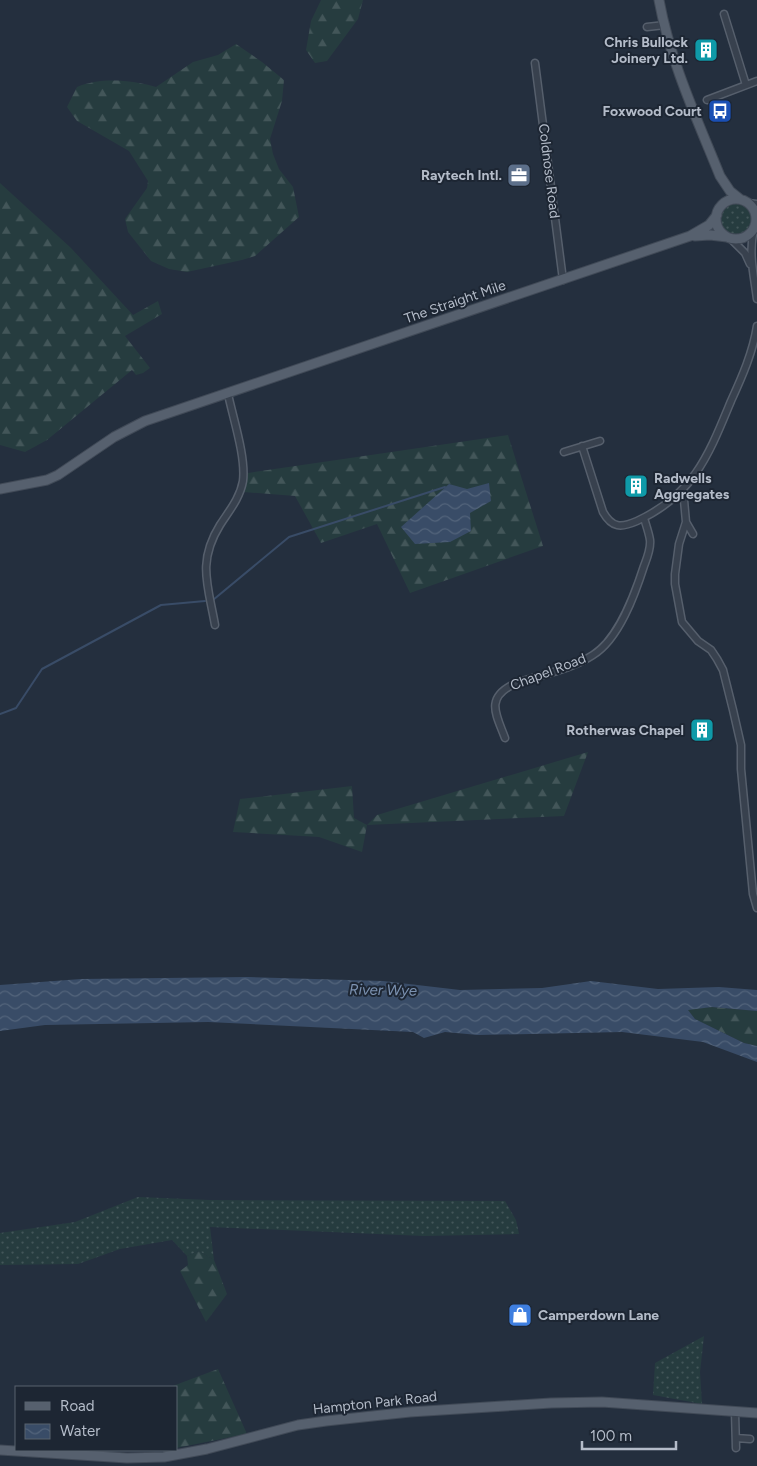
<svg xmlns="http://www.w3.org/2000/svg" width="757" height="1466" font-family="Figtree,sans-serif">
<style>
.grass{fill:url(#grass-dots)}
.forest{fill:url(#forest-firs)}
.water{fill:url(#water-waves)}
.lines{fill:none;stroke-linecap:round;stroke-linejoin:round}
.stream{stroke:#394c67;stroke-width:2}
.minor-casing{stroke:#565f6c;stroke-width:9}
.major-casing{stroke:#414a57;stroke-width:11}
.minor{stroke:#38414e;stroke-width:6}
.major{stroke:#56606e;stroke-width:9}
.labels{text-anchor:middle;dominant-baseline:central;stroke-width:4;stroke-linejoin:round;paint-order:stroke}
.poi-label{font-size:14px;font-weight:bold;fill:#b4bcc9;stroke:#1d2633;text-anchor:end}
.street-label{font-size:14px;fill:#b4bcc9;stroke:#1d2633}
.water-label{font-size:15px;font-style:italic;fill:#7c92b1;stroke:#1d2633}
</style>
<defs>
<pattern id="grass-dots" width="8" height="8" patternUnits="userSpaceOnUse" patternTransform="scale(1.25)"><rect width="8" height="8" fill="#263c3f"/><path d="M2 2h.1M6 6h.1" fill="none" stroke="#435659" stroke-width="1.8" stroke-linecap="round"/></pattern>
<pattern id="forest-firs" width="22" height="20" patternUnits="userSpaceOnUse" patternTransform="scale(1.25)"><rect width="22" height="20" fill="#263c3f"/><path d="M5 1l3.5 6h-7zM16 11l3.5 6h-7z" fill="#435659"/></pattern>
<pattern id="water-waves" width="16" height="10" patternUnits="userSpaceOnUse" patternTransform="scale(1.25)"><rect width="16" height="10" fill="#394c67"/><path d="M0 5q4-4 8 0t8 0" fill="none" stroke="#53647b"/></pattern>
</defs>
<rect width="100%" height="100%" fill="#242f3e"/>
<!-- grass -->
<path class="grass" d="M721 219a15 15 0 1 1 30 0a15 15 0 1 1-30 0Z
M138,1197L210,1200L505,1201L516,1220L519,1234L424,1236L210,1227L214,1260L199,1251L187,1256L172,1240L120,1249L78,1264L0,1265V1233L75,1222Z
M704,1336L700,1372L702,1404L653,1395L655,1363Z"/>
<!-- forest -->
<path class="forest" d="M321,0H363L358,19L327,61L315,63L306,50L311,21Z
M236,44L262,62L284,80L282,101L270,139L273,154L279,169L293,187L299,217L255,256L242,260L187,272L169,269L151,261L128,232L125,219L147,188L148,181L129,151L77,121L67,107L77,87C101,77 131,80 156,87L193,62L218,55Z
M0,183L71,248L133,315L158,301L162,314L125,336L150,368L143,373L136,375L132,370L47,440L25,452L0,445Z
M508,435L543,546L410,593L377,524L321,543L295,496L243,492L248,473Z
M588,752L564,816L367,825L362,852L319,837L233,832L240,799L352,786L354,818L367,825L377,815Z
M712,1007L757,1011V1046L744,1043L695,1019L687,1009Z
M199,1251L214,1260L227,1294L206,1322L180,1271L188,1265L187,1256Z
M218,1369L247,1434L176,1448V1387H170Z"/>
<!-- water -->
<path class="water" d="M489,483L491,501L470,513L471,531L450,542L415,544L401,527L449,484L467,489Z
M248,977L383,981L460,990L542,988L591,981L658,989L719,987L757,990V1011L712,1007L688,1010L695,1019L744,1043L757,1046V1062L703,1042L622,1032L478,1035L445,1032L424,1038L413,1032L208,1022L45,1025L0,1031V985L81,979Z"/>
<g class="lines">
<!-- stream -->
<path class="stream" d="M213,600L289,537L445,487
M0,714L16,708L42,669L161,605L205,601"/>
<!-- minor casing -->
<g class="minor-casing">
<path id="minor" d="M724,14L746,85
M647,27L665,25
M535,63L563,280
M707,100L757,81
M748,203L757,204
M756,224L757,223
M754,229C748,253 754,275 757,299
M730,238L745,253L750,264
M582,446L603,512C612,528 621,528 637,521C694,495 709,454 731,401C742,377 753,352 757,326
M564,452L600,441
M683,489L686,522L693,534
M686,522L679,544L675,574V584L682,622L698,641L711,650L717,659L723,670L733,710L741,745V769L753,894L757,908
M215,625C208,585 197,562 220,525C229,511 240,498 243,481C246,457 233,418 228,394
M505,738C496,714 485,698 514,684C539,675 570,670 593,655C619,639 635,594 644,566C647,558 651,549 650,540C649,533 646,525 644,518
M735,1412L736,1448
M736,1438L750,1439"/>
</g>
<!-- major casing -->
<g class="major-casing">
<path id="major" d="M659,0C670,61 697,119 720,176L730,191L740,199
M716 219a20 20 0 1 1 40 0a20 20 0 1 1-40 0Z
M695,236L710,235L727,237
M0,489L47,480L58,475L114,437L145,421L690,236L709,225L717,215
M0,1450L127,1458L164,1457L207,1449L298,1425L326,1421L410,1412L551,1403L602,1402L757,1413"/>
</g>
<!-- minor -->
<use href="#minor" class="minor"/>
<!-- major -->
<use href="#major" class="major"/>
</g>
<!-- icons -->
<defs>
<g id="building-square" transform="scale(1.25)"><rect x="-9" y="-9" width="18" height="18" rx="4" fill="#0f9aa8" stroke="#1d2633"/><path d="M-4-6H4V6H1V3H-1V6H-4ZM-2.5-4.3h1.7v1.8h-1.7ZM.8-4.3h1.7v1.8H.8ZM-2.5-1h1.7V.8h-1.7ZM.8-1h1.7V.8H.8Z" fill="#fff"/></g>
<g id="bus-square" transform="scale(1.25)"><rect x="-9" y="-9" width="18" height="18" rx="4" fill="#1a4fb4" stroke="#1d2633"/><path d="M-5-6H5V4H4V6H2V4H-2V6H-4V4H-5ZM-3.5-4V0h7V-4ZM-3.5 1.2v1.5H-2V1.2ZM2 1.2v1.5H3.5V1.2Z" fill="#fff"/></g>
<g id="office-square" transform="scale(1.25)"><rect x="-9" y="-9" width="18" height="18" rx="4" fill="#5c6f8a" stroke="#1d2633"/><path d="M-6-3h4V-5.5h4V-3h4V5H-6ZM-1-4.5V-3h2v-1.5ZM-6 0V1H6V0Z" fill="#fff"/></g>
<g id="shop-square" transform="scale(1.25)"><rect x="-9" y="-9" width="18" height="18" rx="4" fill="#3f7fe0" stroke="#1d2633"/><path d="M-5-2.5h2.3a2.7 3.5 0 0 1 5.4 0H5L5.5 6h-11ZM-1.5-2.5h3a1.5 2.3 0 0 0-3 0Z" fill="#fff"/></g>
</defs>
<g fill-rule="evenodd">
<use href="#building-square" x="706" y="50"/>
<use href="#bus-square" x="720" y="111"/>
<use href="#office-square" x="519" y="175"/>
<use href="#building-square" x="636" y="486"/>
<use href="#building-square" x="702" y="730"/>
<use href="#shop-square" x="520" y="1315"/>
</g>
<g class="labels">
<!-- poi labels -->
<g class="poi-label">
<text x="688" y="42">Chris Bullock<tspan x="688" dy="16">Joinery Ltd.</tspan></text>
<text x="702" y="111">Foxwood Court</text>
<text x="502" y="175">Raytech Intl.</text>
<text x="654" y="478" text-anchor="start">Radwells<tspan x="654" dy="16">Aggregates</tspan></text>
<text x="684" y="730">Rotherwas Chapel</text>
<text x="538" y="1315" text-anchor="start">Camperdown Lane</text>
</g>
<!-- street labels -->
<g class="street-label">
<text transform="translate(549 171) rotate(83)">Coldnose Road</text>
<text transform="translate(455 302) rotate(-19)">The Straight Mile</text>
<text transform="translate(548 672) rotate(-21)">Chapel Road</text>
<text transform="translate(375 1403) rotate(-6)">Hampton Park Road</text>
</g>
<!-- water labels -->
<g class="water-label">
<text transform="translate(383 990) rotate(1)">River Wye</text>
</g>
</g>
<!-- legend -->
<rect x="15" y="1386" width="162" height="65" fill="#1d2633" stroke="#59626f"/>
<rect x="25" y="1402" width="25" height="8" fill="#56606e" stroke="#59626f"/>
<text x="60" y="1411" font-size="15" fill="#b4bcc9">Road</text>
<rect x="25" y="1424" width="25" height="15" fill="url(#water-waves)" stroke="#59626f"/>
<text x="60" y="1436" font-size="15" fill="#b4bcc9">Water</text>
<!-- scale -->
<path d="M582 1441v8h94v-8" fill="none" stroke="#b4bcc9" stroke-width="2.5"/>
<text x="590" y="1441" font-size="15" fill="#b4bcc9" stroke="#1d2633" stroke-width="4" paint-order="stroke">100 m</text>
</svg>
